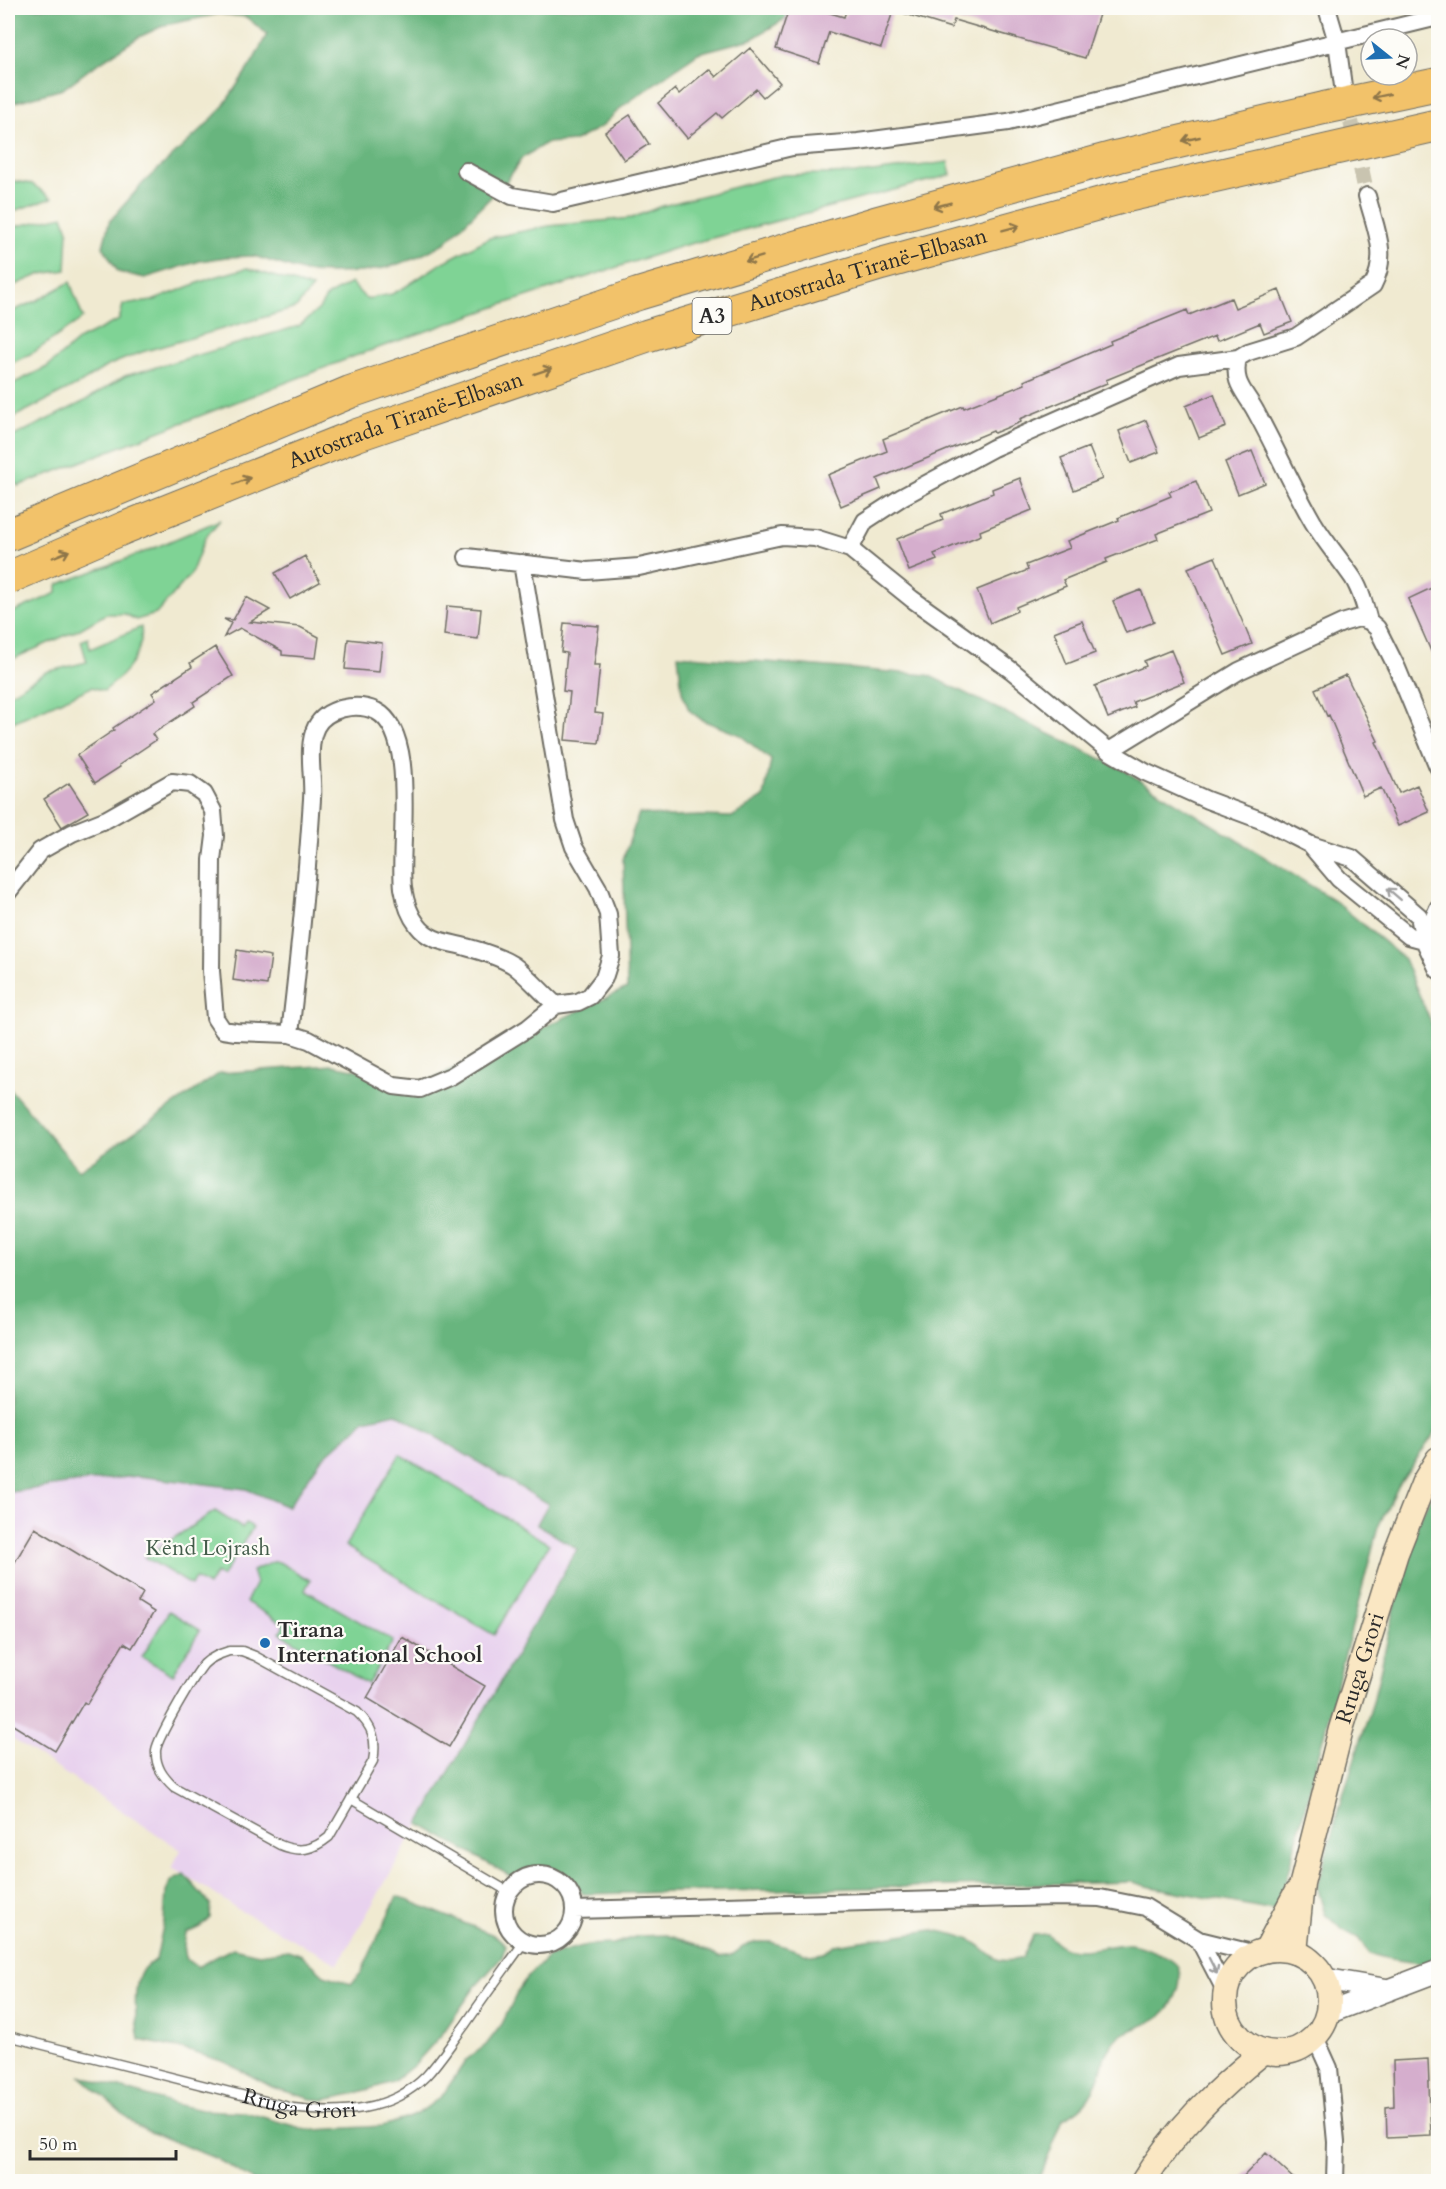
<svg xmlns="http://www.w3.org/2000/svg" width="1446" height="2189" font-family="Cardo,serif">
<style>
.built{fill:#e8d2ee}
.green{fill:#7fd395;stroke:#557f60;stroke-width:1.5}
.forest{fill:#67b57e;stroke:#497054;stroke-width:1.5}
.building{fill:#d5aecd}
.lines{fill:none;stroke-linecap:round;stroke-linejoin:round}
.minor-tunnel{stroke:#c9c4b0;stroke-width:16;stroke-dasharray:16 8;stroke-linecap:butt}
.service-casing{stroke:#706e65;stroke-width:11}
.minor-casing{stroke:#706e65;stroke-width:20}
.tertiary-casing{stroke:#706e65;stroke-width:24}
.secondary-casing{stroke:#706e65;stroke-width:27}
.motorway-casing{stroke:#706e65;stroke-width:34}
.service{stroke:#fff;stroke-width:8}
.minor{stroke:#fff;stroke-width:16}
.tertiary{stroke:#fff;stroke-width:21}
.secondary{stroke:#fae7c3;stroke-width:24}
.motorway{stroke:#f2c26a;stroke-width:32}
.oneway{stroke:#8e764a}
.oneway2{stroke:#a0a0a0}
.poi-dot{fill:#1f6fb2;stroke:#fdfcf7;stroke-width:2}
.labels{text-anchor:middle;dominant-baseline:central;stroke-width:4.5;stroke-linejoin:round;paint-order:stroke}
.shield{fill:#fdfcf7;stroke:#6a6a68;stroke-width:1.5}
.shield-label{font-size:21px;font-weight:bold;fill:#2b2b2b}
.street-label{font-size:22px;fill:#2b2b2b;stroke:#fdfcf7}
.park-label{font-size:22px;fill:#445d4b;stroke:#fdfcf7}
.poi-label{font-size:22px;font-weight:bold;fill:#2b2b2b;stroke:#fdfcf7;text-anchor:start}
</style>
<rect width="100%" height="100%" fill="#fdfcf7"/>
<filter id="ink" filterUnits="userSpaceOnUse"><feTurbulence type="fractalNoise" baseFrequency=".0167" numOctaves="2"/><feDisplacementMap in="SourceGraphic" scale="12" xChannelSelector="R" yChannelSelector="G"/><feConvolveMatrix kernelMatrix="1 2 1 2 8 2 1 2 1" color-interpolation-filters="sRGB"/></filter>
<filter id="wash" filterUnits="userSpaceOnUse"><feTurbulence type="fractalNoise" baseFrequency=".008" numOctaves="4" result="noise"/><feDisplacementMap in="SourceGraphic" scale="24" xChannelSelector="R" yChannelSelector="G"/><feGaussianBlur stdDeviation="1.35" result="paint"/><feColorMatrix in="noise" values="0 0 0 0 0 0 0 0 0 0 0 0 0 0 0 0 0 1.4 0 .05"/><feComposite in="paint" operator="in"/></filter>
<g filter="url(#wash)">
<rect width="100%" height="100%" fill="#f0ead1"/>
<!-- built -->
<path class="built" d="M396,1413L548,1504L537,1524L577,1549L338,1964L239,1910L184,1874L171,1868L181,1850L8,1736V1494L11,1492L63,1484L138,1476L246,1489L288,1507L320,1461L365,1420Z"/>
<!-- green -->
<path class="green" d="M948,162L951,175L682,246L501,305L355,356L18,486L11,477L8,478V439L83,402L125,376L299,326L319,309L327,296L351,283L366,299L392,294L405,287L440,264L489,238L549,226L632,218L659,207L769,178L783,175L865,173Z
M8,180L32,184L52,198L8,213Z
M63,216L68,230L66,270L41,274L8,288V228Z
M247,268L312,288L296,308L142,352L107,366L77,385L8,420V386L47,367L80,339L119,320L123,305L152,301L211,278Z
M70,282L83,318L34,352L8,365V313L36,301Z
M220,520L205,538L191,574L156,614L136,620L125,614H106L80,629L8,661V614L57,593V585L147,551Z
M141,627C145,654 124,675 104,691L92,687L8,724V695L46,672L87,662L81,641L88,638L90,649Z
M400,1454L549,1544L494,1635L345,1546Z
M215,1511L242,1528L246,1523L253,1527L222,1577L216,1573L208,1586L195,1578L191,1585L145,1557Z
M273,1562H279L310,1580L305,1590L393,1641L368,1684L280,1633L284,1624L246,1602L256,1583L252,1571Z
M169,1611L200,1630L173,1675L142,1657Z"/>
<!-- forest -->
<path class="forest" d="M8,8H803L752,39L698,53L623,106L601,127L575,141L546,143L522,158L506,182L445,243L416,258L389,267L362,272L332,273L305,272L254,256L226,257L200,261L145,278L118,272L103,247L109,222L143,183L203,128L222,108L253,61L267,34L246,17L219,14L165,25L139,37L91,68L63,89L8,104Z
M678,655L928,675L1122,769L1334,900L1404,959L1438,1039V1428L1399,1485L1378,1527L1278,1911L1146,1886L1133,1882L583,1894C561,1862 545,1860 512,1877L419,1824L577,1549L537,1524L548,1504L396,1413L365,1420L320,1461L288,1507L246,1489L138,1476L80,1482L11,1492L8,1494V1087L79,1170L220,1073L333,1065L425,1083L627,988L623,859L639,813L670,817L701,816L732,817L764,797L771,760L740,735L702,720L689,710L682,692Z
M1438,1485V1889C1431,1902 1431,1911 1434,1924L1438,1927V1961L1432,1965L1390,1959L1370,1954L1358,1938L1341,1929L1325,1914L1317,1886L1344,1792L1373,1702L1410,1542L1427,1503Z
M184,1874L211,1905L210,1918L199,1928L186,1933L184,1945L186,1959L197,1967L233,1948L259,1954L288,1950L302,1955L324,1975L351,1984L361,1973L397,1896L496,1936L506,1945L502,1957L475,1987L443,2033L414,2065L393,2082L353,2094L324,2100L311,2099L272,2087L225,2062L182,2049L139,2040C136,2022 131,1984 144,1968C147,1965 152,1962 156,1960L164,1921L166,1892L172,1880Z
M932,1930C945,1932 958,1934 970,1940C993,1951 990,1967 1022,1958L1033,1935L1048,1934C1051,1937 1054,1942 1058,1944C1078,1958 1108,1943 1130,1944C1139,1945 1151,1950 1160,1954C1166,1957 1175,1961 1178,1967C1181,1974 1180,1983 1178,1990C1164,2032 1128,2021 1110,2046C1106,2051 1104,2060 1102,2067C1093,2094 1089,2106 1063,2119L1042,2173L1036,2181H254L217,2159L138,2127L80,2076L174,2104L202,2110L245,2112L301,2128L315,2130L382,2126L408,2118L420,2112L442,2096L466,2060L486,2045L502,2024L519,1989L528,1976L548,1957L560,1952L587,1945L613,1944L639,1936L666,1935L695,1944L719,1957L732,1955L743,1947L755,1942H771L811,1955L824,1953L835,1945Z"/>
<g id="blocks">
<!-- building -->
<path class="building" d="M789,8H813L844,17L847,8H894L881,48L829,32L819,63L776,49Z
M897,8H1101L1085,58L954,20L951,28L896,11Z
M750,48L780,83L763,97L756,89L722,118L717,113L687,138L658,103L675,89L679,94L709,69L716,77Z
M630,115L649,144L624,160L605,132Z
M1279,290L1292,322L1264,333L1260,323L1217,341L1215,336L1150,362L1106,380L1107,383L1020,419L1021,422L994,433L993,431L877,479L881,489L841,506L828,475L887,451L883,439L963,406L964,408L1025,384L1024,381L1111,344L1110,341L1187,310L1189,315L1231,298L1235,308Z
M1214,394L1226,427L1199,438L1186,406Z
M1146,420L1159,452L1131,463L1119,431Z
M1089,447L1102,479L1074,490L1061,458Z
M1252,451L1265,483L1238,494L1225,462Z
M1020,478L1032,510L980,531L981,535L934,554L937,560L909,571L897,539L943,520L941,514L993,493L992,489Z
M1196,481L1209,513L1156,534L1158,539L1106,559L1107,562L1063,580L1066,586L1016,607L1017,611L990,623L977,590L1028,570L1026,565L1070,548L1067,541L1119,520L1118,518L1171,496L1169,492Z
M305,556L320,582L290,599L275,573Z
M1215,557L1252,644L1225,655L1188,568Z
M1438,585V667L1408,599Z
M1141,590L1154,622L1126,633L1113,601Z
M246,597L270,610L250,622L300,627L319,637L316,658L282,655V651L240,628L224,637L231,623L224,619L233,620Z
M447,606L481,609L478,639L444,635Z
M1082,621L1095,653L1067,664L1054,632Z
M564,623L599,626L594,665H600L595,713L603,714L599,743L565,740L570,692L563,691L567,653L561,652Z
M348,639L382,643L379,672L345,669Z
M215,647L233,676L193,702L195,706L152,734L156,740L119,765L120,767L95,783L77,755L114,730L113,728L156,699L152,693L192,667L190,663Z
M1171,650L1184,682L1133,702L1135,707L1108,718L1095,686L1146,666L1144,661Z
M1346,675L1378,741L1376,742L1399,793L1417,785L1429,812L1398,826L1381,788L1363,796L1329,715L1327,716L1315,689Z
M69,783L88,812L62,827L44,799Z
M237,950L271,956L267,985L233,980Z
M35,1528L143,1593L138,1602L154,1612L132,1648L124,1643L87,1704L84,1702L55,1751L8,1722V1557L15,1562Z
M402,1637L485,1686L449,1747L367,1698Z
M1428,2059L1431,2136L1387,2138L1386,2107L1394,2106L1393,2061Z
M1266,2153L1296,2181H1239Z"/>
</g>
</g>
<g filter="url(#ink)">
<use href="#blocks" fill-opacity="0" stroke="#706e65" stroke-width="1.5"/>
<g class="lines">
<!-- minor-tunnel -->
<path class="minor-tunnel" d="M1346,98L1367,196"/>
<!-- service casing -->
<g class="service-casing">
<g id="service">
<path d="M229,1651H242L255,1656L357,1712C373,1727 377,1740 373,1761L329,1837C313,1850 299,1853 280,1845L174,1787C163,1777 155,1766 156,1750C158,1737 194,1676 204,1664C211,1657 220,1654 229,1651Z"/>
<path d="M351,1799L509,1892"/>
<path id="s1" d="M8,2036L293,2108C340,2114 391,2112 426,2076C441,2060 452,2042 465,2025C484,1997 504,1970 524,1942"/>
</g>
</g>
<!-- minor casing -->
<g class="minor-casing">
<path id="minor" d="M1327,8L1337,42L1343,86
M466,171L512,196L553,203L792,147L858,142L1008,122L1438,17
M1238,358C1232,384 1245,391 1256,412C1276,448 1292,486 1313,522C1325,542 1340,559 1353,578C1361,591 1365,606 1369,621
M850,549L865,521L902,497L993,448L1179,366L1238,358L1248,352L1296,337L1373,285C1389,254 1375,228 1367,196
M467,557L587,571L639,567L782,536L815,538L850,549L912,599L1011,670L1109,751L1145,772L1207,800L1266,822L1311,845L1352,858L1419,916L1424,940L1438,970
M1109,751L1239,671L1342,623L1359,618L1369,621L1377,628L1397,668L1438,767
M1311,846L1339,879L1409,936L1424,940
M8,892L40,851L72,833L107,819L172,782L190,784L204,794L213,811L215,836L212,860L211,971L215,1018L223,1030L236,1032L290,1034L309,1040L394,1086L420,1089L451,1076L528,1028L556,1005
M1424,940L1438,908
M290,1034C299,956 307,878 312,799C314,778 306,747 316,727C326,708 356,702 376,711C419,733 398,847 403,888C405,901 410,916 418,926C430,942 449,942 466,947C481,951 500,957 513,965C528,976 542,993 556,1005L578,1002L590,996L604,978L611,956L608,914L598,888L574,847L565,820L522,563
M504 1910a35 35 0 1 1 70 0a35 35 0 1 1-70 0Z
M574,1910L1054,1897L1100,1898L1145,1907L1199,1940L1256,1954
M1199,1940L1226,1992
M1315,2037L1329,2068L1336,2142L1335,2182"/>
</g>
<!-- tertiary casing -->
<g class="tertiary-casing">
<path id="tertiary" d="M1325,1979L1389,1990
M1328,2013L1438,1971"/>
</g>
<!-- secondary casing -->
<g class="secondary-casing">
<g id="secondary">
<circle cx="1277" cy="2001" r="52"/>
<path d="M1266,1950L1296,1893"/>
<path id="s2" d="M1295,1952L1302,1883L1341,1729L1396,1553L1424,1482L1438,1459"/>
<path d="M1143,2182C1174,2130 1217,2089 1263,2052"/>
</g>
</g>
<!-- motorway casing -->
<g class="motorway-casing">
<g id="motorway">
<path d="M8,535L350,392L638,294L875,223L1119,156L1324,108L1438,84"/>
<path id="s3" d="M8,578L124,528L357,435L646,336L881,264L1123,197L1438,125"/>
</g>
</g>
<!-- service -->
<use href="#service" class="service"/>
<!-- minor -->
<use href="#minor" class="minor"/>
<!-- tertiary -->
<use href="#tertiary" class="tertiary"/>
<!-- secondary -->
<use href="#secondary" class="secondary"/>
<!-- motorway -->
<use href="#motorway" class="motorway"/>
</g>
<!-- one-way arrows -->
<defs><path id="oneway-shaft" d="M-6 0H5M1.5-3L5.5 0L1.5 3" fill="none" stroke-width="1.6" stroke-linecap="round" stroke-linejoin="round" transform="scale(1.5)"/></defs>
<g class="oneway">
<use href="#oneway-shaft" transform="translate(1381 96) rotate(168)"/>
<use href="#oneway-shaft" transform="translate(1191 139) rotate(167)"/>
<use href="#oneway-shaft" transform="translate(942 205) rotate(165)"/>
<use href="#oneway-shaft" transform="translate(1011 228) rotate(-15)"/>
<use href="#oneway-shaft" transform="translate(754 259) rotate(163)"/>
<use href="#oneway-shaft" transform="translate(543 371) rotate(-19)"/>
<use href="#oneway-shaft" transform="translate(242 481) rotate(-22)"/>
<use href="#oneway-shaft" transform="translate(61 554) rotate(-23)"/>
</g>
<g class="oneway2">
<use href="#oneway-shaft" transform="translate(1394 894) rotate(-139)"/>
<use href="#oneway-shaft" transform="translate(1213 1966) rotate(63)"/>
</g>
</g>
<!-- markers -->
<circle class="poi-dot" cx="265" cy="1643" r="6"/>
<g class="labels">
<!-- shield labels -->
<rect class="shield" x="692.5" y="298" width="39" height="36" rx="4.5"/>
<g class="shield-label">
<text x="712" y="316">A3</text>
</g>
<!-- street labels -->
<g class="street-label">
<text stroke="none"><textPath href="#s3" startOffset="914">Autostrada Tiranë-Elbasan</textPath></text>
<text stroke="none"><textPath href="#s3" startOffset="428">Autostrada Tiranë-Elbasan</textPath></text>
<text stroke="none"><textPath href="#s2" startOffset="292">Rruga Grori</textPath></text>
<text stroke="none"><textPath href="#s1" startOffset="300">Rruga Grori</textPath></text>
</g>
<!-- park labels -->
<g class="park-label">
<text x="208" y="1548">Kënd Lojrash</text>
</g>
<!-- poi labels -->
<g class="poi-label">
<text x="277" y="1630">Tirana<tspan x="277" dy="25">International School</tspan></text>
</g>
</g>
<!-- margin -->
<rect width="1446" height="2189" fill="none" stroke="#fdfcf7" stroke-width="30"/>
<!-- north arrow -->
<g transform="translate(1389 57) rotate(108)"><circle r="28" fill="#fdfcf7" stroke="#a9a8a5" stroke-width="1.5"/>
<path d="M0-4.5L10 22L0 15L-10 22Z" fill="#1f6fb2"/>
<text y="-9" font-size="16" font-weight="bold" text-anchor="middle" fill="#2b2b2b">N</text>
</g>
<!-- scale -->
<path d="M30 2150v9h146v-9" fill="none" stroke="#2b2b2b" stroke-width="3"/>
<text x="39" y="2150" font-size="18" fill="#2b2b2b" stroke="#fdfcf7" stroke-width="4.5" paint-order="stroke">50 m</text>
</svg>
